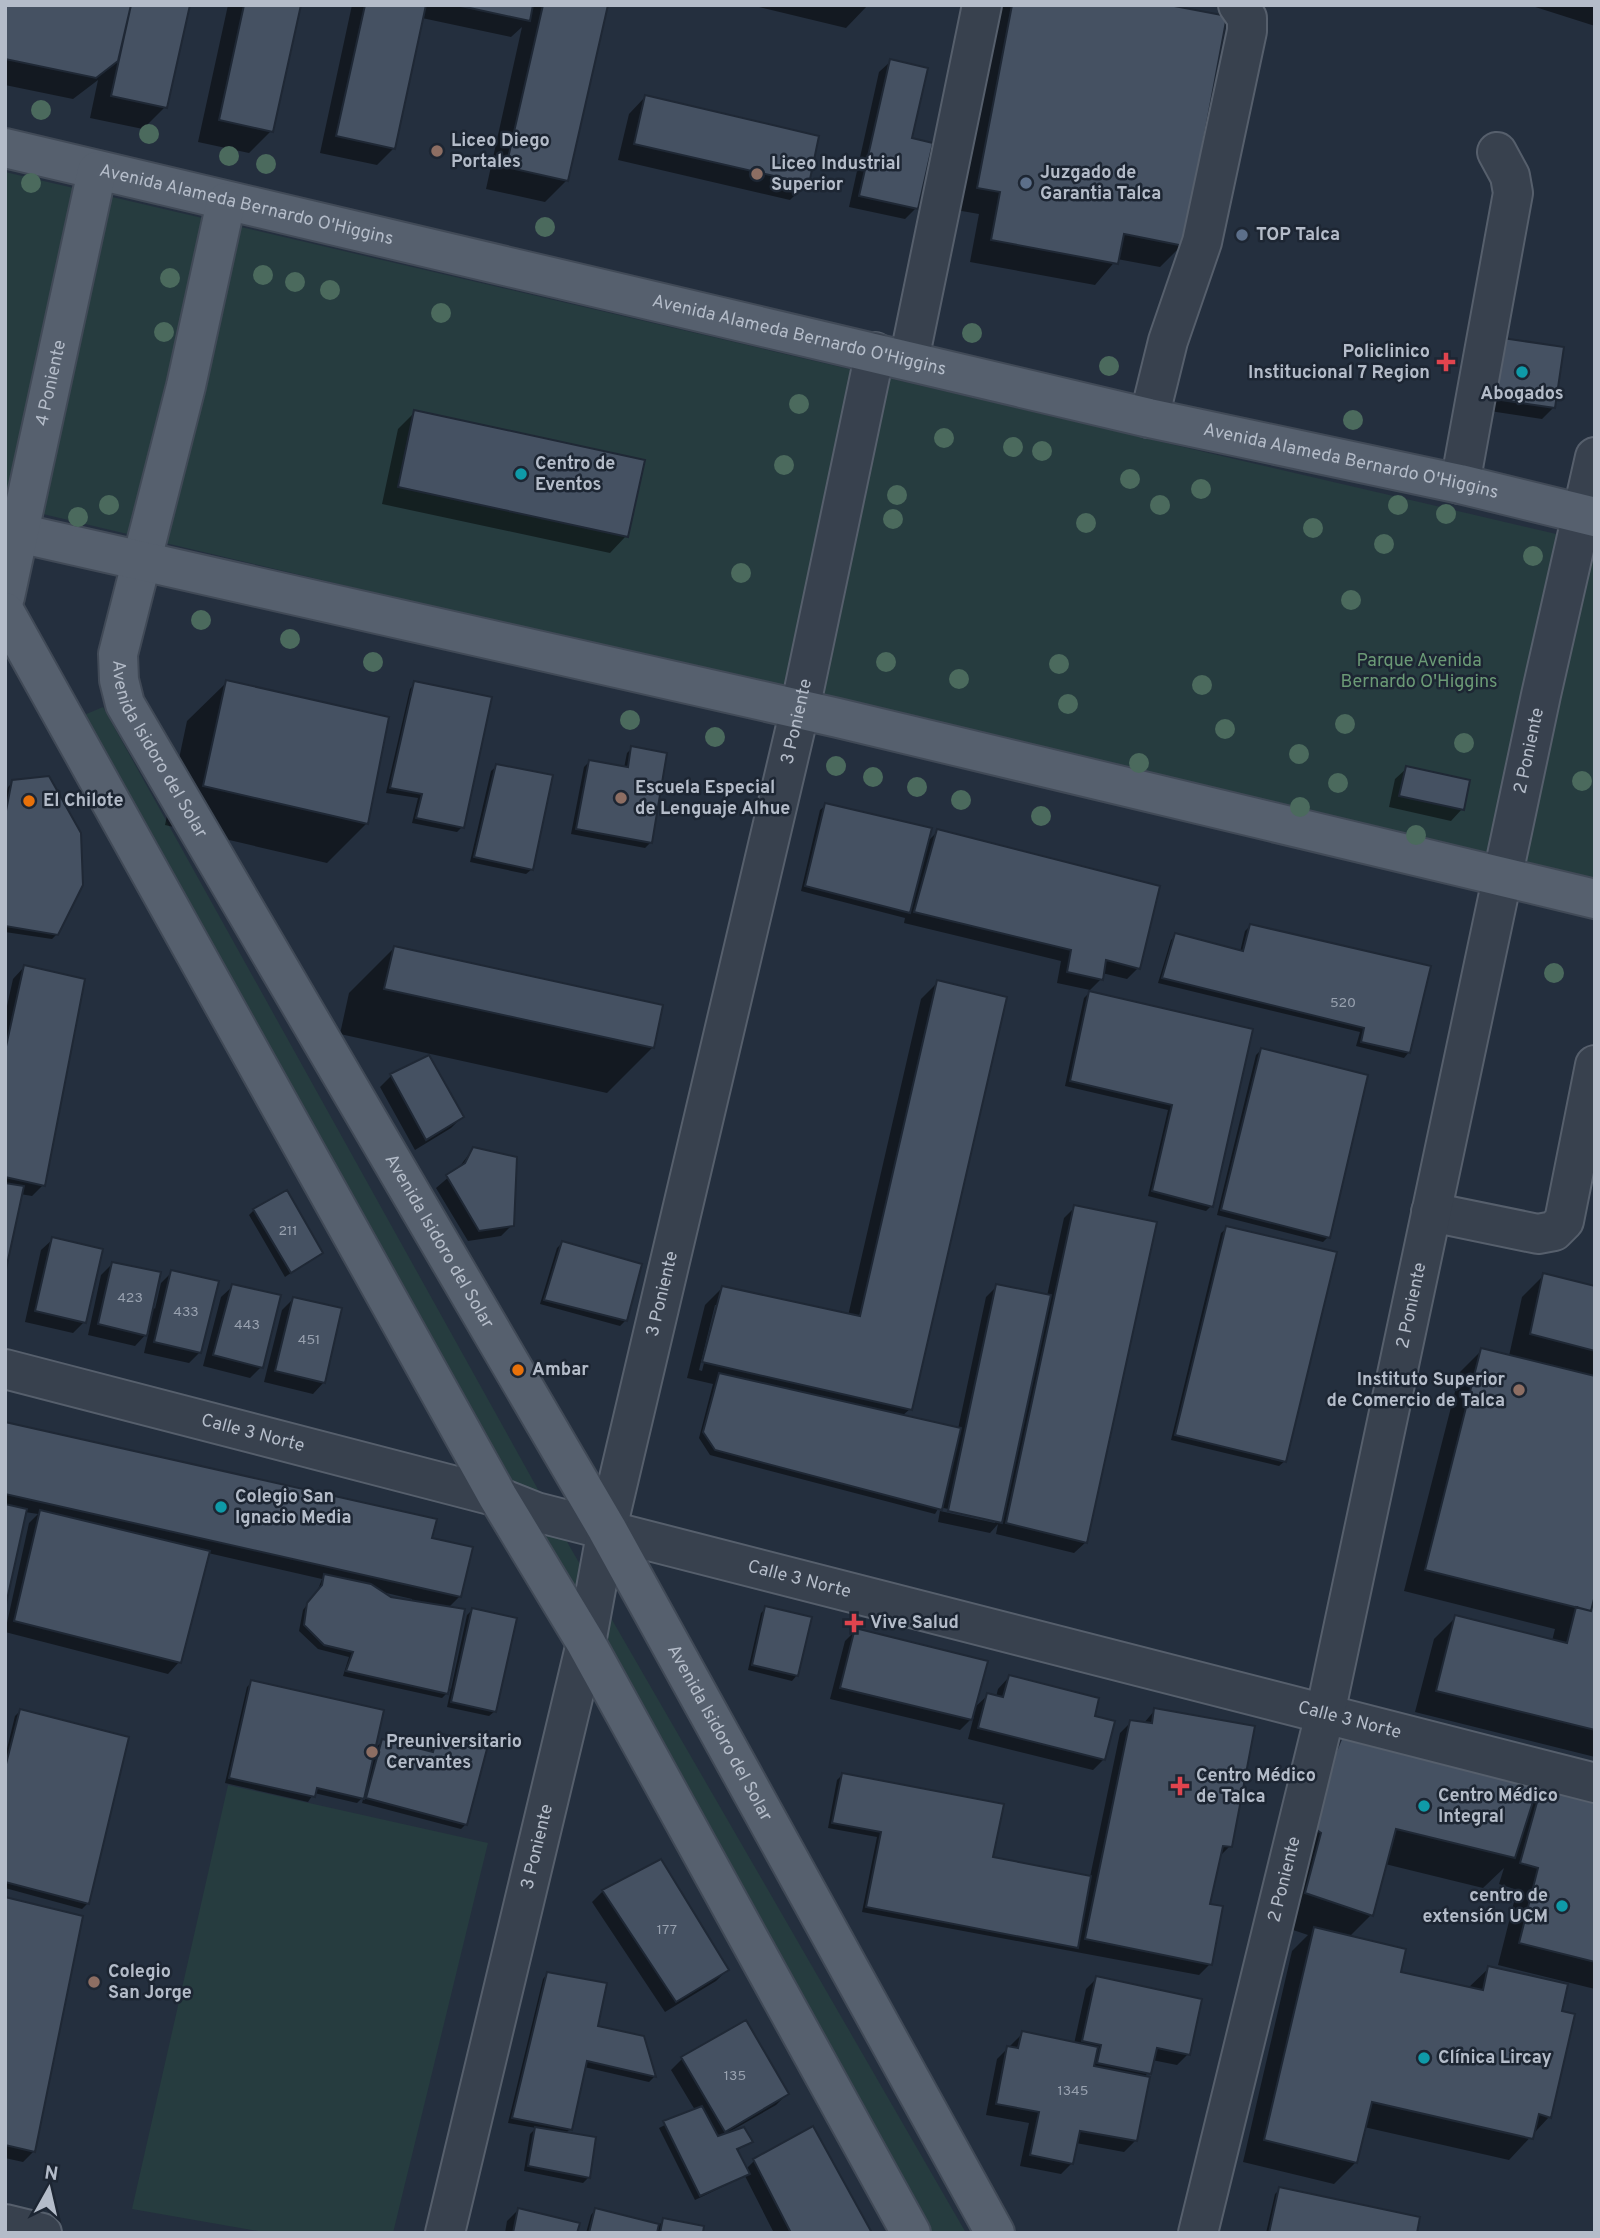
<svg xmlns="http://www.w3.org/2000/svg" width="1600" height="2238" font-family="Overpass,sans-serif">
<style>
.green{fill:#263c3f}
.shadow{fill:#0007;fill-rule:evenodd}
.building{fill:#455162;stroke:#1f2835;stroke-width:2}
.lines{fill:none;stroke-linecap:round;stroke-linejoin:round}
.minor-casing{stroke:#565f6c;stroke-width:42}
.major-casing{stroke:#414a57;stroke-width:42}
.minor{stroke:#38414e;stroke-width:38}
.major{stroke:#56606e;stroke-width:38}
.tree{fill:#4b6a5d}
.education-dot{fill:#8d6e63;stroke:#1d2633;stroke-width:2.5}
.service-dot{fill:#5c6f8a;stroke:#1d2633;stroke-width:2.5}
.health-dot{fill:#e0444e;stroke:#1d2633;stroke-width:2.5}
.culture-dot{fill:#0f9aa8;stroke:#1d2633;stroke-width:2.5}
.food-dot{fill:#e8710a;stroke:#1d2633;stroke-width:2.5}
.labels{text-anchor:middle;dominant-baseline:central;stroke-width:5;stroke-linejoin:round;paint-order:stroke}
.number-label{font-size:14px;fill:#98a1af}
.poi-label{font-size:18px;font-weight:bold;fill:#b4bcc9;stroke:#1d2633;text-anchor:start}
.street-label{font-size:18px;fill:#b4bcc9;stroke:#1d2633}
.park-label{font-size:18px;fill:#6b9a76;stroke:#1d2633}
</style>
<rect width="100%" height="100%" fill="#242f3e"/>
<!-- green -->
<path class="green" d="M5,172L1595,543V882L5,505Z
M103,707L570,1547L966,2233H926L84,715Z
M228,1785L488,1843L393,2233H269L132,2209Z"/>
<!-- shadow -->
<path class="shadow" d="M5,5H188L165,107L143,129L90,118L98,80L73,99L5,85Z
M228,5H300L271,131L249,153L198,142Z
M352,5H606L567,180L545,202L486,189L522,27L511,37L422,18L394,148L377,165L320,153Z
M751,5H868L846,28Z
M995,5H1159L1182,245L1160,267L1117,259L1095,285L970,262L979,214L956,210Z
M1529,5H1595V26Z
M891,61L910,140L916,208L905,219L849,207L879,72Z
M645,97L807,183L790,200L618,160L629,114Z
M1490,338L1554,407L1542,419L1470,408Z
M415,412L626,536L610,553L382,504L398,429Z
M227,682L367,823L327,863L165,825L187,721Z
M415,683L462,827L457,832L412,823L418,798L386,793L410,689Z
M632,748L651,842L645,848L571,834L584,767L589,762L624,768L627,753Z
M497,766L532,869L526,874L470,862L491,771Z
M1407,768L1462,809L1451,821L1389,807L1395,779Z
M13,782L57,934L52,939L5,932V800L8,787Z
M826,805L926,843L938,831L1138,968L1127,979L1102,973L1101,979L1090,990L1057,983L1061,961L904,923L905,918L801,891L820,810Z
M1250,926L1409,1052L1404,1058L1356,1046L1360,1032L1158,983L1171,940L1176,935L1240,952L1245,931Z
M394,948L661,1006L652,1048L607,1093L340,1034L349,993Z
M24,967L43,1185L32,1196L20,1194L5,1265V1015L13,979Z
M938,982L910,1409L902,1416L958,1429L986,1297L997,1286L1047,1296L1064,1218L1075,1207L1086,1542L1074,1553L996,1534L998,1524L990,1533L938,1522L940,1511L995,1523V1519L939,1507L935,1514L710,1455L699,1438L713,1384L687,1378L705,1305L722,1288L848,1316L921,999ZM715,1305H719L702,1371L699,1370Z
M1089,993L1251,1030L1211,1206L1206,1211L1148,1196L1168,1110L1065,1086L1084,998Z
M1261,1050L1328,1237L1323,1242L1217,1215L1256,1055Z
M391,1076L462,1117L451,1128L415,1150L380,1087Z
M473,1149L512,1225L501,1236L468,1241L436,1188L457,1170Z
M254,1210L321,1252L285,1277L249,1215Z
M1227,1228L1285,1461L1279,1466L1171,1440L1221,1233Z
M53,1239L84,1322L73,1333L25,1322L41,1250Z
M562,1243L639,1265L625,1321L620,1326L540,1304L557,1248Z
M113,1263L155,1309L161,1283L172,1272L200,1352L189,1363L144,1353L149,1331L135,1346L88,1335L101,1275Z
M1544,1275L1595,1288V1757L1415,1712L1434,1639L1456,1617L1552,1641L1555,1629L1404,1591L1460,1372L1482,1350L1509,1356L1522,1297Z
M233,1286L261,1367L250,1378L203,1366L221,1297Z
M293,1299L324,1382L313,1394L264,1382L282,1310Z
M5,1424L430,1539L460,1596L448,1608V1688L451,1689L467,1615L472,1610L495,1711L489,1716L447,1707L451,1689L442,1698L343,1676L349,1657L318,1649L299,1631L303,1610L317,1592L322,1579L208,1553L179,1662L168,1674L5,1632L29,1523L38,1514L25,1512L5,1601ZM382,1592L412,1599V1602L391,1599Z
M766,1608L797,1675L792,1681L748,1670L761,1613Z
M856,1630L973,1709L988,1695L996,1697L998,1689L1009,1677L1092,1717L1104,1759L1093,1770L968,1739L974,1716L960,1730L830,1699L845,1641Z
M252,1682L373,1750L383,1741L430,1753L433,1740L438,1735L466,1824L461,1829L362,1803L364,1796L357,1803L314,1793L308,1802L225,1783L247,1687Z
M1155,1710L1230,1846L1219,1857L1208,1905L1210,1964L1199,1975L862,1912L877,1837L828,1828L837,1780L842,1775L991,1858L1090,1877L1120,1733L1131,1722L1143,1724Z
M20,1711L127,1738L87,1904L82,1909L5,1888V1757L15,1716Z
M1345,1734L1532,1800L1541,1790L1595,1804V1989L1498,1965L1517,1890L1499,1884L1504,1868L1483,1888L1385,1864L1371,1915L1349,1937L1399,1973L1468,1988L1489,1968L1560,2012L1549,2117L1509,2160L1364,2127L1356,2162L1334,2184L1243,2162L1292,1951L1308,1935L1275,1924L1314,1764Z
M603,1891L727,1970L716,1981L665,2012L592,1902Z
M5,1899L34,2151L23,2162L5,2158Z
M548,1973L596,2027L643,2037L654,2077L649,2082L584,2067L570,2129L565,2134L588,2178L583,2183L524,2171L530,2134L536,2128L508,2123L543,1979Z
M1097,1978L1188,2054L1177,2065L1152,2060L1145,2078L1135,2141L1124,2152L1076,2143L1072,2163L1061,2174L1020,2166L1029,2123L986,2115L997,2059L1023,2033L1074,2044L1086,1989Z
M682,2059L787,2094L776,2105L731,2131L751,2142L736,2151L746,2169L754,2161L870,2233H774L745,2176L695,2200L659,2128L695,2110L671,2070Z
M1280,2189L1415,2233H1266L1275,2194Z
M596,2209L658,2226L664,2220L701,2233H586L591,2215Z
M518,2210L575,2233H505L507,2221Z"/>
<!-- building -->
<path class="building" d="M5,5H131L118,61L96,78L5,59Z
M131,5H190L167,108L111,96Z
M244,5H301L273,132L219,120Z
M365,5H426L395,149L336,136Z
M456,5H533L530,21Z
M543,5H608L568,181L506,167Z
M1012,5H1169L1227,16L1184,246L1124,234L1118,264L991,240L1000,192L977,188Z
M890,59L928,68L912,138L933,143L918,209L859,196Z
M645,95L819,136L809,184L634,144Z
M1489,336L1564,347L1555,408L1480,397Z
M414,410L645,460L628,537L398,487Z
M226,680L389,717L368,824L203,786Z
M414,681L492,697L464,828L416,818L422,794L390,788Z
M631,746L667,753L652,843L576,829L589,760L628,767Z
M496,764L553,775L533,870L474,857Z
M1406,766L1470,780L1464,810L1399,796Z
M49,776L81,833L83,885L58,935L5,926V816L12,780Z
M825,803L932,828L910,913L805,886Z
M937,829L1160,886L1140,969L1106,960L1103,980L1067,972L1071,950L914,912Z
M1250,924L1431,966L1410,1053L1361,1042L1364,1028L1162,978L1175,933L1243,951Z
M394,946L663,1005L654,1048L384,989Z
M24,965L85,979L45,1186L5,1177V1051Z
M937,980L1007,997L912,1410L702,1362L722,1286L860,1316Z
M1089,991L1253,1029L1213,1207L1152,1191L1172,1105L1070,1081Z
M1261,1048L1368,1075L1330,1238L1221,1210Z
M429,1055L464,1117L426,1140L390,1074Z
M473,1147L517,1157L514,1226L479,1231L446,1175L465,1163Z
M5,1183L24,1186L5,1274Z
M287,1190L323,1253L291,1273L253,1209Z
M1074,1205L1157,1222L1087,1543L1006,1523Z
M1226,1226L1337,1252L1286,1462L1175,1435Z
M52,1237L103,1249L86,1323L35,1311Z
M562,1241L642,1264L627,1321L544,1300Z
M112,1262L161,1272L147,1336L98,1324Z
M171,1270L219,1281L201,1353L154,1342Z
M1543,1273L1595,1286V1351L1530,1334Z
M232,1284L281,1295L263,1368L213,1355Z
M996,1284L1051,1295L1002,1523L948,1511Z
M293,1297L342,1308L325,1383L275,1371Z
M1481,1348L1595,1376V1595L1591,1611L1425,1570Z
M719,1373L961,1428L942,1510L715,1450L703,1432Z
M5,1422L437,1519L432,1538L473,1547L461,1597L5,1494Z
M5,1504L27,1509L5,1609Z
M40,1510L210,1551L181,1663L14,1621Z
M324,1574L371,1584L391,1597L465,1609L448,1694L346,1671L353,1652L324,1645L304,1625L307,1603L322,1585Z
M1595,1595V1730L1436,1691L1455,1615L1567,1643L1576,1607L1591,1611Z
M765,1606L812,1617L798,1676L752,1665Z
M472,1608L517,1618L496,1712L451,1702Z
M855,1628L988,1661L972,1720L840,1688Z
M1009,1675L1099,1698L1095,1716L1115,1721L1105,1760L978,1728L987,1693L1003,1697Z
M251,1680L384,1710L364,1799L317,1788L315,1797L229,1778Z
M1154,1708L1255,1726L1232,1847L1223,1846L1210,1904L1223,1906L1212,1965L1085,1939L1130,1720L1152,1723Z
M20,1709L129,1737L89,1904L5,1882V1768Z
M1344,1732L1538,1786L1515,1858L1396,1829L1373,1916L1305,1893L1321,1833L1311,1826L1327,1773Z
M438,1733L488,1745L467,1825L366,1798L382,1739L433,1752Z
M842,1773L1004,1804L993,1857L1091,1876L1078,1948L866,1907L881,1832L832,1823Z
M1541,1788L1595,1802V1962L1519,1943L1538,1868L1520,1863Z
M661,1859L729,1970L676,2002L602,1890Z
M5,1897L83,1916L35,2152L5,2145Z
M1314,1927L1406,1949L1401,1972L1483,1990L1488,1966L1568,1984L1562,2011L1575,2014L1551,2118L1539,2114L1533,2139L1372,2102L1357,2163L1264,2140Z
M547,1972L607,1983L598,2026L644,2036L656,2077L587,2061L572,2130L512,2118Z
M1096,1976L1202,1999L1190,2055L1157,2048L1151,2074L1097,2063L1101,2045L1082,2041Z
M746,2020L789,2094L725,2132L681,2057Z
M1022,2031L1098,2047L1094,2066L1150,2077L1137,2141L1080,2131L1073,2164L1030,2155L1039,2112L996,2104L1007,2046L1018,2048Z
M702,2106L718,2136L744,2127L753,2142L737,2149L750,2174L700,2196L663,2121Z
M813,2126L872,2233H791L753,2159Z
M535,2127L596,2137L590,2178L528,2166Z
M1279,2187L1420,2217L1417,2233H1269Z
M518,2208L580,2223L577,2233H513Z
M595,2208L659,2224L657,2233H589Z
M663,2218L704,2226L703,2233H660Z"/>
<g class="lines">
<!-- minor casing -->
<g class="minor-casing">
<g id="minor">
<path d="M909,360L982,5"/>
<path d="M1149,418L1168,341L1202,242L1247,31V18L1238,5"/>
<path d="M1460,484L1513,193L1510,176L1497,152"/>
<path d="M1431,1212L1538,1234L1554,1231L1564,1221L1595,1065"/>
<path id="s1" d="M5,1369L498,1497L536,1512L1595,1783"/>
<path d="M5,2224L42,2233"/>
<path id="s2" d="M445,2233L586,1643L607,1529L800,709L875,352"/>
<path id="s3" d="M1198,2233L1325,1714L1541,695L1595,457"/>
</g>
</g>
<!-- major casing -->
<g class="major-casing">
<g id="major">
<path id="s4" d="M5,148L1149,418L1460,484L1595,517"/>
<path id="s5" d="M226,202L186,386L118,654L119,680L125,704L607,1529L995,2233"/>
<path d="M5,530L838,718L1595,899"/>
<path id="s6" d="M5,597L97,171"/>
<path d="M5,612L498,1497L586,1643L911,2233"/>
</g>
</g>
<!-- minor -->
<use href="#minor" class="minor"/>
<!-- major -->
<use href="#major" class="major"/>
</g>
<!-- trees -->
<g class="tree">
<circle cx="41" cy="110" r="10"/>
<circle cx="149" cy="134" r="10"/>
<circle cx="229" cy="156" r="10"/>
<circle cx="266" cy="164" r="10"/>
<circle cx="31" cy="183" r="10"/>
<circle cx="545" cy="227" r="10"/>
<circle cx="263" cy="275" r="10"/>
<circle cx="170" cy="278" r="10"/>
<circle cx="295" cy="282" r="10"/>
<circle cx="330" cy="290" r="10"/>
<circle cx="441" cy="313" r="10"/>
<circle cx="164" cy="332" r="10"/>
<circle cx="972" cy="333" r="10"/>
<circle cx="1109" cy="366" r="10"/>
<circle cx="799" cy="404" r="10"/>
<circle cx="1353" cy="420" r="10"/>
<circle cx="944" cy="438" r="10"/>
<circle cx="1013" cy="447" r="10"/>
<circle cx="1042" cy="451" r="10"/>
<circle cx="784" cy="465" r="10"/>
<circle cx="1130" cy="479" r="10"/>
<circle cx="1201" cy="489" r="10"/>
<circle cx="897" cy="495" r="10"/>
<circle cx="109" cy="505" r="10"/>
<circle cx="1160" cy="505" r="10"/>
<circle cx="1398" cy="505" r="10"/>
<circle cx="1446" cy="514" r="10"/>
<circle cx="78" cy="517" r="10"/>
<circle cx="893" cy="519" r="10"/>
<circle cx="1086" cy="523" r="10"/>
<circle cx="1313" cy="528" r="10"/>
<circle cx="1384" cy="544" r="10"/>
<circle cx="1533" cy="556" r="10"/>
<circle cx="741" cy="573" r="10"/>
<circle cx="1351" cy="600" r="10"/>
<circle cx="201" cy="620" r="10"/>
<circle cx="290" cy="639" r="10"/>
<circle cx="373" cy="662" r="10"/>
<circle cx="886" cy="662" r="10"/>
<circle cx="1059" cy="664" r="10"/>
<circle cx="959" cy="679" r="10"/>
<circle cx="1202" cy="685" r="10"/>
<circle cx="1068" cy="704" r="10"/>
<circle cx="630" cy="720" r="10"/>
<circle cx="1345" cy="724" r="10"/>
<circle cx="1225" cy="729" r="10"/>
<circle cx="715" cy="737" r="10"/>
<circle cx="1464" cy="743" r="10"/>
<circle cx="1299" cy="754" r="10"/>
<circle cx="1139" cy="763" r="10"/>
<circle cx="836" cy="766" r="10"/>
<circle cx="873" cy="777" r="10"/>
<circle cx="1582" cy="781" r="10"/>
<circle cx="1338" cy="783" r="10"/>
<circle cx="917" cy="787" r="10"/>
<circle cx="961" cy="800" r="10"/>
<circle cx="1300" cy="807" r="10"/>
<circle cx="1041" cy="816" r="10"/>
<circle cx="1416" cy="835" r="10"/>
<circle cx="1554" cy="973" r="10"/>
</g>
<!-- markers -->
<g class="education-dot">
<circle cx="437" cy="151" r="7"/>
<circle cx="757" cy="174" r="7"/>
<circle cx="621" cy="798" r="7"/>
<circle cx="1519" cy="1390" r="7"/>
<circle cx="372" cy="1752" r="7"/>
<circle cx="94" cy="1982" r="7"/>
</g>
<g class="service-dot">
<circle cx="1026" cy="183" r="7"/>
<circle cx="1242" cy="235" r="7"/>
</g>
<g class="health-dot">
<path d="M1442.5 351.5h7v7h7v7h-7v7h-7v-7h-7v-7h7z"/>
<path d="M850.5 1612.5h7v7h7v7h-7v7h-7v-7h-7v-7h7z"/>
<path d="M1176.5 1775.5h7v7h7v7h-7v7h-7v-7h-7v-7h7z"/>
</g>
<g class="culture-dot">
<circle cx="1522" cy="372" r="7"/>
<circle cx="521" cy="474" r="7"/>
<circle cx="221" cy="1507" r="7"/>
<circle cx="1424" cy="1806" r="7"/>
<circle cx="1562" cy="1906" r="7"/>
<circle cx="1424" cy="2058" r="7"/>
</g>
<g class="food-dot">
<circle cx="29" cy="801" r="7"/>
<circle cx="518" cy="1370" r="7"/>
</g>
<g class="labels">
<!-- number labels -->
<g class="number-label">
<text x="1343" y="1003">520</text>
<text x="288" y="1231">211</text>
<text x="130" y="1298">423</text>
<text x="186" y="1312">433</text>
<text x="247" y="1325">443</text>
<text x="309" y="1340">451</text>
<text x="667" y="1930">177</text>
<text x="735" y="2076">135</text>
<text x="1073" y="2091">1345</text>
</g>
<!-- poi labels -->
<g class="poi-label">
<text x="451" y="141">Liceo Diego<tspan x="451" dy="21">Portales</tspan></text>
<text x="771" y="164">Liceo Industrial<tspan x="771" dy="21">Superior</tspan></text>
<text x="1040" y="173">Juzgado de<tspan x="1040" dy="21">Garantia Talca</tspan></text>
<text x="1256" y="235">TOP Talca</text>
<text x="1430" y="352" text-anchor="end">Policlinico<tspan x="1430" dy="21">Institucional 7 Region</tspan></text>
<text x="1522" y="394" text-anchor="middle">Abogados</text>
<text x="535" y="464">Centro de<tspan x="535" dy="21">Eventos</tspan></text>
<text x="635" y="788">Escuela Especial<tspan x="635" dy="21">de Lenguaje Alhue</tspan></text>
<text x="43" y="801">El Chilote</text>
<text x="532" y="1370">Ambar</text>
<text x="1505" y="1380" text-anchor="end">Instituto Superior<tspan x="1505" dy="21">de Comercio de Talca</tspan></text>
<text x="235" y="1497">Colegio San<tspan x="235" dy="21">Ignacio Media</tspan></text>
<text x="870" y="1623">Vive Salud</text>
<text x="386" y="1742">Preuniversitario<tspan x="386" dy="21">Cervantes</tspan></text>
<text x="1196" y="1776">Centro Médico<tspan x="1196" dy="21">de Talca</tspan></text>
<text x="1438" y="1796">Centro Médico<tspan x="1438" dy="21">Integral</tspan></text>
<text x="1548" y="1896" text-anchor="end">centro de<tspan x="1548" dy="21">extensión UCM</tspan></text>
<text x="108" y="1972">Colegio<tspan x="108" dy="21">San Jorge</tspan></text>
<text x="1438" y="2058">Clínica Lircay</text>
</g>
<!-- street labels -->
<g class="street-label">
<text stroke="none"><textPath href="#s4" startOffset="248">Avenida Alameda Bernardo O'Higgins</textPath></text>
<text stroke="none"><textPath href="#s4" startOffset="816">Avenida Alameda Bernardo O'Higgins</textPath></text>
<text stroke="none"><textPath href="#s6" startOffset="219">4 Poniente</textPath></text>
<text stroke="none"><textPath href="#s4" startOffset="1382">Avenida Alameda Bernardo O'Higgins</textPath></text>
<text stroke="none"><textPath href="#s2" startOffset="1552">3 Poniente</textPath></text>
<text stroke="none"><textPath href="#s5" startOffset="570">Avenida Isidoro del Solar</textPath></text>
<text stroke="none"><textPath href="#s3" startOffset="1519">2 Poniente</textPath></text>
<text stroke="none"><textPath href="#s5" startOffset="1138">Avenida Isidoro del Solar</textPath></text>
<text stroke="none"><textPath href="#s2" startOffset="964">3 Poniente</textPath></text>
<text stroke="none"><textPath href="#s3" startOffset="952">2 Poniente</textPath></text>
<text stroke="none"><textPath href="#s1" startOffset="256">Calle 3 Norte</textPath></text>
<text stroke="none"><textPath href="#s1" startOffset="822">Calle 3 Norte</textPath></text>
<text stroke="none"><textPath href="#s1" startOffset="1390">Calle 3 Norte</textPath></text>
<text stroke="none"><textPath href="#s5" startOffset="1704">Avenida Isidoro del Solar</textPath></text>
<text stroke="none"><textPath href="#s2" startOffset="397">3 Poniente</textPath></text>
<text stroke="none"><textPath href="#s3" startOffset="364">2 Poniente</textPath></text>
</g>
<!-- park labels -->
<g class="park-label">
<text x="1419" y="661">Parque Avenida<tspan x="1419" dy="21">Bernardo O'Higgins</tspan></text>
</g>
</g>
<!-- border -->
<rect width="1600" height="2238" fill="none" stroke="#b4bcc9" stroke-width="14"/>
<!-- north arrow -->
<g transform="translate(49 2189) rotate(8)" stroke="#1d2633" stroke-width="5" paint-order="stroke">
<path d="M0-5L12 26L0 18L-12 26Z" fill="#b4bcc9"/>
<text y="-10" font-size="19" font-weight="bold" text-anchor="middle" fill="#b4bcc9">N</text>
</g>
</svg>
